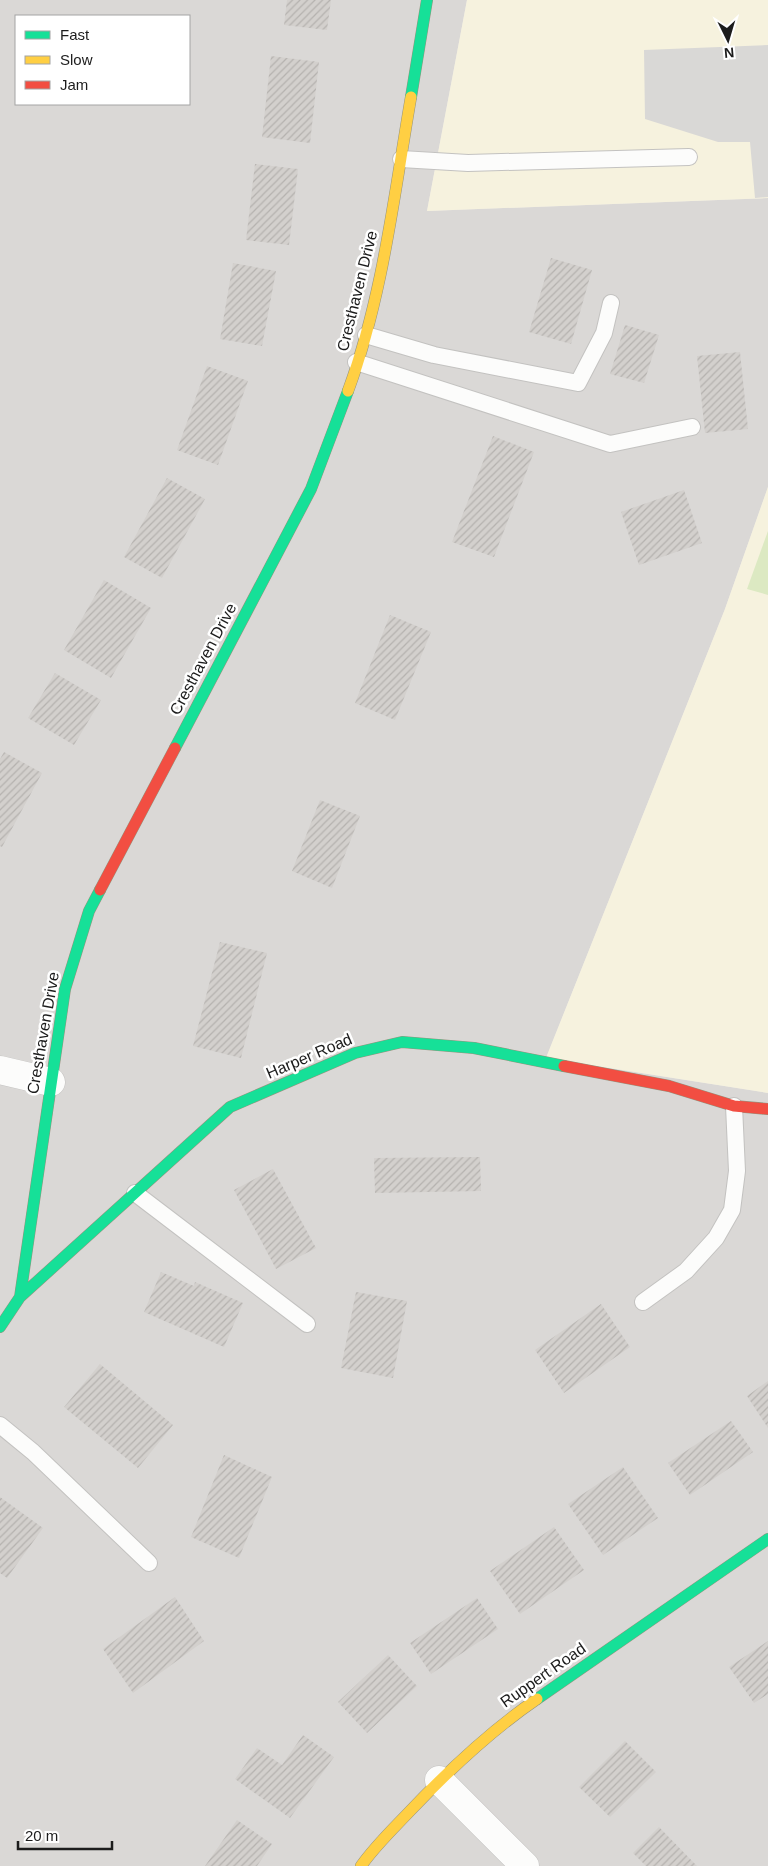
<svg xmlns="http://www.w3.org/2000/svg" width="768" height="1866" font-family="Arial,sans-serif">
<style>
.residential{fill:#dad8d6;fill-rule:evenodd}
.education{fill:#f6f2de}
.religious{fill:#d9d8d6}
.grass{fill:#dce9c2}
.building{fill:url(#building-hatch)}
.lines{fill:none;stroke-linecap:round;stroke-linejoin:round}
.lane-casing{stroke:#c3c2c0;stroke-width:18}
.street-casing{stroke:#c3c2c0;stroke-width:29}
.fast-casing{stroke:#95937d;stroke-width:12}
.slow-casing{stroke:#95937d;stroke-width:12}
.jam-casing{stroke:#95937d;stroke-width:12}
.lane{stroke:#fcfcfb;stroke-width:16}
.street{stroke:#fcfcfb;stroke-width:28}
.fast{stroke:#16e098;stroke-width:11}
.slow{stroke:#ffcf43;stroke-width:11}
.jam{stroke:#f24e42;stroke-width:11}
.labels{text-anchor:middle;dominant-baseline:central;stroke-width:5;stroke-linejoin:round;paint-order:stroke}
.street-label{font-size:16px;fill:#1c1c1c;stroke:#fff}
</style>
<defs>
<pattern id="building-hatch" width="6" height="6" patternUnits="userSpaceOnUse" patternTransform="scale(1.25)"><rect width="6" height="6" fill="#d3d0cd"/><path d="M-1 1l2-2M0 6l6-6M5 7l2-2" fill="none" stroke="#b5b2af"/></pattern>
</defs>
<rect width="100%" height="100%" fill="#ebe8e4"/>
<!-- residential -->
<path class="residential" d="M0,0H467L427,211L768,198V487L725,609L546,1058L768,1093V1866H0ZM16,16H189V104H16Z"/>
<!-- education -->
<path class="education" d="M467,0H768V198L427,211Z
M768,487V1093L546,1058L725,609Z"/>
<!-- religious -->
<path class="religious" d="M768,45V197L755,198L750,142H718L645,119L644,50Z"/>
<!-- grass -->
<path class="grass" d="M768,531V595L747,589Z"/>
<!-- building -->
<path class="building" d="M287,0H331L327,30L284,25Z
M271,56L319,62L310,143L262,137Z
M255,164L298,169L289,245L246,240Z
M551,258L592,270L571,344L529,332Z
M233,263L276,271L262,346L220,339Z
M625,325L659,335L644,383L610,374Z
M740,352L748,429L705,433L697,356Z
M207,366L248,381L218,465L177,450Z
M493,436L534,452L494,557L452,542Z
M167,478L205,499L162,578L124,557Z
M684,490L702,543L639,565L621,512Z
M104,580L151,608L111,678L64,650Z
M390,615L431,632L395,720L355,703Z
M55,673L101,700L74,745L28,718Z
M4,752L42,773L2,847L0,846V759Z
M320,800L360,816L332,888L292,871Z
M220,942L267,953L241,1058L193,1046Z
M480,1157L481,1191L375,1193L374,1158Z
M273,1169L316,1248L276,1269L234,1190Z
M161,1272L194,1286L195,1282L243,1303L224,1347L144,1312Z
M356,1292L407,1301L393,1378L341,1368Z
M601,1304L630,1347L564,1393L535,1350Z
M100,1364L173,1425L138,1468L64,1407Z
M768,1381V1428L747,1396Z
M731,1421L753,1452L690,1495L668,1463Z
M224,1455L272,1477L239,1558L191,1537Z
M623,1467L658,1518L603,1555L568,1504Z
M0,1497L43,1528L7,1578L0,1573Z
M554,1527L584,1570L520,1614L490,1571Z
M175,1597L204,1641L133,1693L103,1649Z
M477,1598L498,1629L431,1674L410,1643Z
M768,1641V1694L754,1703L729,1667Z
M388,1655L417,1686L367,1733L338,1702Z
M303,1735L334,1757L290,1818L235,1779L257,1748L282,1765Z
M625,1741L656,1772L610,1817L579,1787Z
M237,1820L272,1844L257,1866H205Z
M659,1827L697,1866H646L633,1853Z"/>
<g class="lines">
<!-- lane casing -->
<g class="lane-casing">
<path id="lane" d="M401,159L468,163L689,157
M366,335L434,355L578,383L604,333L611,303
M356,362L610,444L692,427
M135,1193L307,1324
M643,1302L686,1271L716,1238L732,1210L737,1171L734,1106
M0,1425L33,1452L149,1563"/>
</g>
<!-- street casing -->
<g class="street-casing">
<path id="street" d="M0,1070L51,1082
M439,1780L525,1866"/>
</g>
<!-- fast casing -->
<g class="fast-casing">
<path id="fast" d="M411,97L427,0
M175,748L311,489L348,391
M20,1297L230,1107L355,1053L402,1042L474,1048L564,1066
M0,1327L20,1297L65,989L89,911L100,890
M537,1699L768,1539"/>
</g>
<!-- slow casing -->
<g class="slow-casing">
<path id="slow" d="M348,391C383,296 394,195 411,97
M361,1866C375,1846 393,1829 410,1811C449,1770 490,1731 537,1699"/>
</g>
<!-- jam casing -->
<g class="jam-casing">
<path id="jam" d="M100,890L175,748
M564,1066L669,1086L734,1106L768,1109"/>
</g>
<!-- lane -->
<use href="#lane" class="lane"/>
<!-- street -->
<use href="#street" class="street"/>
<!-- fast -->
<use href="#fast" class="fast"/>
<!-- slow -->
<use href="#slow" class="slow"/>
<!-- jam -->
<use href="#jam" class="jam"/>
</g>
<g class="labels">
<!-- street labels -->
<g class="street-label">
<text transform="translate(357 291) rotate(-76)">Cresthaven Drive</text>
<text transform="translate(203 659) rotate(-62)">Cresthaven Drive</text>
<text transform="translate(43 1033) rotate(-80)">Cresthaven Drive</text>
<text transform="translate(309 1056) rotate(-23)">Harper Road</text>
<text transform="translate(543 1675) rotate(-35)">Ruppert Road</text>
</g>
</g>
<!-- legend -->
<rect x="15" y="15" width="175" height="90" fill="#ffffff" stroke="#a4a4a4"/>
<rect x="25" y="31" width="25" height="8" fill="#16e098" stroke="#a4a4a4"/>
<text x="60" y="40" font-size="15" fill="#1c1c1c">Fast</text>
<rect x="25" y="56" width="25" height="8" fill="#ffcf43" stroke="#a4a4a4"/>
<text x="60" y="65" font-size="15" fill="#1c1c1c">Slow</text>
<rect x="25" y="81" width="25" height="8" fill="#f24e42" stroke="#a4a4a4"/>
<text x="60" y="90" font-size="15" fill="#1c1c1c">Jam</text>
<!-- north arrow -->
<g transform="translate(728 40) rotate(175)" stroke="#ffffff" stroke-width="4" paint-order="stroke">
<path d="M0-4L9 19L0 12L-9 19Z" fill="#1c1c1c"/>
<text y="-8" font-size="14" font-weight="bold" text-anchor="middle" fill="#1c1c1c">N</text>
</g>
<!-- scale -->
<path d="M18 1841v8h94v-8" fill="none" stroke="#1c1c1c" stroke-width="2.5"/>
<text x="25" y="1841" font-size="15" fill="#1c1c1c" stroke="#ffffff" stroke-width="4" paint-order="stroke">20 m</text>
</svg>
